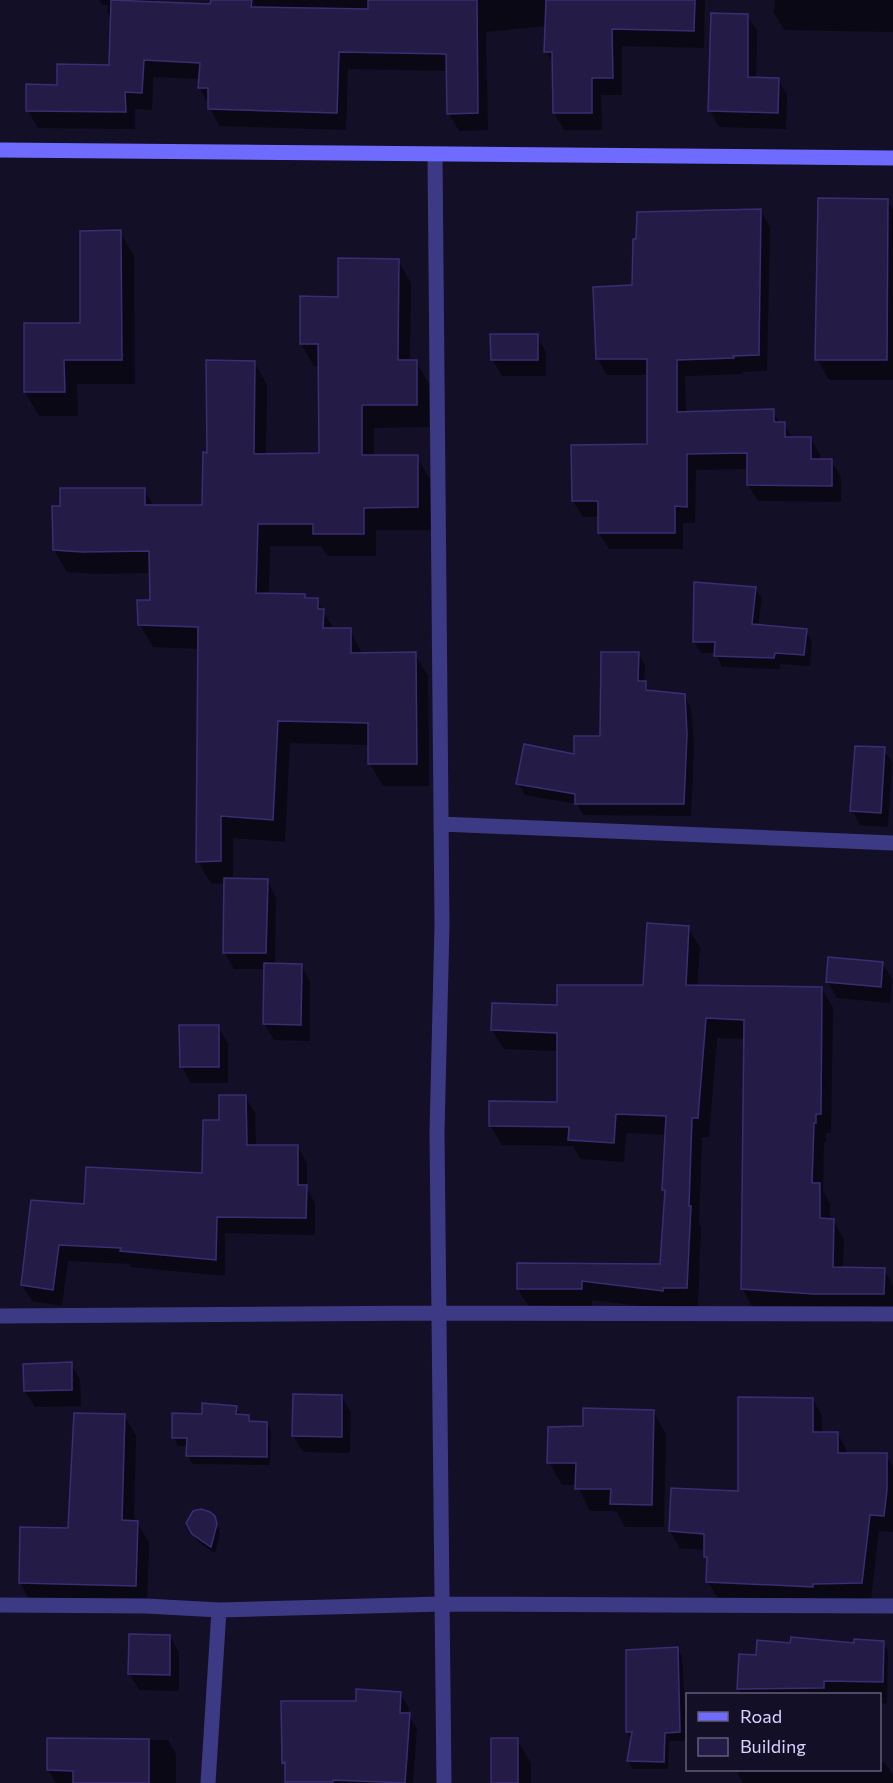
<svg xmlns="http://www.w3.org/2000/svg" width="893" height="1783" font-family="Commissioner,sans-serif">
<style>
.shadow{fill:#0007}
.building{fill:#241b47;stroke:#3b2d73;stroke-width:1.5}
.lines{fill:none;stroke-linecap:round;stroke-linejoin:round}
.street{stroke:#3d3a85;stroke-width:15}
.secondary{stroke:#6f6bff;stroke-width:15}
</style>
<rect width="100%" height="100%" fill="#130f26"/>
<!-- shadow -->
<path class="shadow" d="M100,0H155L156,3L212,5V0H705L704,48L622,46V95H601L602,130H564L554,113V65L546,51L547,26L486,32L488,130L459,131L449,114L448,71L348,69L346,130L219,126L200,88V79L153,77L152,110L135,109V129L38,128L28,111L58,86L111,66L112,21L107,12L108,5H102Z
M775,0H893V32L784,30L774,13Z
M712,14L747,15L757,31L756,78L778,79L787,95L786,129L719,127L710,111Z
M887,200L893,210V380H829L817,359Z
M760,210L770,227L767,371L742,372V374L685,376L686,414L773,411L780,424H784L793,439H811L820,455V461H831L841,477V502L758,501L748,485V469L696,470L695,523H683V549H609L599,533V517H583L573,501L649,445V375H607L597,358L634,286Z
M120,232L134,256L135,384H77L78,416H39L25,392L81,325Z
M398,260L411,283L410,361H416L429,384V427L374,428V457H417L430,479L431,530H376V556H327L321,546H270L269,594L304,595L307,600H317L334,630H350L363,655L415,654L428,676L429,786H383L370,764L369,745L290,743L285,842L233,838V880H267L276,897L275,965H301L310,982V1041L274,1040L264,1023L265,969H234L224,952L225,883L211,884L198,861L199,649L153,647L140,625L151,601V573L96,574L67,572L54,550L144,490L154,506H204L208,455L254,362L267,385L266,456L321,455L320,366H314L301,344L339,299Z
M537,336L546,352V376H502L492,359Z
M755,588L762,599L758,626L806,631L812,642L810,666L780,664V669L722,667L716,653H701L694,642Z
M638,653L645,665L644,682L651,692L684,696L691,708L694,747L691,816L583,815L577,804L525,795L518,783L575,756L602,737Z
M884,749L892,763L888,827L860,825L852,810Z
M688,928L700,947L697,987L822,989L833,1008L831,1133H826V1142H824L823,1191L830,1204V1220H833L844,1240L843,1269H884L893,1286V1313L753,1308L742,1288L745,1039L717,1038L709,1137H702L699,1224L701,1227L698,1307L673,1310L592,1300V1308L530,1309L518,1289V1264L661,1265L667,1195L663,1190L666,1135L626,1133L624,1162L580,1159L573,1146L502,1145L490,1125L559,1103V1051L504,1049L492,1030L558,1007L644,987Z
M882,963L892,979L890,1003L837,998L828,982Z
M218,1026L228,1043V1083H191L182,1067Z
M245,1096L255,1113L256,1146H297L307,1163V1189L315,1203V1235L225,1233V1276L131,1267L130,1264L68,1261L62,1306L32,1301L22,1285L86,1206L203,1174L220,1121Z
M71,1364L80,1380L81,1406L35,1407L25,1391Z
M342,1397L351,1413L350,1453L303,1452L293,1436Z
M813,1399L822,1416V1433L838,1434L847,1451V1455L886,1454L893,1467V1532L879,1531L871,1600L718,1599L708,1582V1562L705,1556V1550L680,1548L670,1531L739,1493Z
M236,1408L241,1416H248L251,1422L266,1423L271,1431L270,1465L192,1464L188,1456V1446H178L174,1438L204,1415Z
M653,1411L666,1434L664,1527H625L616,1511H590L577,1485H562L549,1462L585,1428Z
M124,1415L136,1436L134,1522H137L149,1543L147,1607L32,1604L20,1583L22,1529L69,1530Z
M214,1517L220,1533L215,1553L198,1542L193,1533Z
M170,1636L179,1653V1691L139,1690L130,1674Z
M883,1643L888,1651L887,1704L880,1703V1694H742L738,1688L758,1657Z
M677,1648L682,1656L685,1707H688V1741H669L668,1769H633L628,1761L632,1740L627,1732Z
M400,1693L409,1708L408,1714L417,1729L413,1783H287L286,1767L283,1762L357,1702Z
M517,1739L531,1763V1783H493Z
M49,1740H168L176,1754V1783H56L48,1770Z
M885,1762L893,1776V1783H743L738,1775L739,1770H880V1763Z"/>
<!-- building -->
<path class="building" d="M111,0L210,4L211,0H252L251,7L368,9V0H477L478,113L447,114L446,54L339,52L337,113L208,109V88H198L200,63L144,60L142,93L125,92L126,112L26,111V84L57,85V64L109,65Z
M546,0H695L694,31L612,29L613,78H592V113H553L552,52H544Z
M711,13L748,14V77L779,78L778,113L708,111Z
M818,198L888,199L887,360H815Z
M761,209L759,355L733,356L734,358L677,360V412L774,409V422H785V437H811V459H832V486L747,485V453L687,454V507L675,506V533H598V501H572L571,445L647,444V359H596L593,287L632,285L633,239H636L637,212Z
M121,230L122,360H64L65,392H24V323H80V231Z
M338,258L399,259L398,360H417V405H362V455H418V507L364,508V534H313V524H258L256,593L305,594V598H318V609H324L323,628H351V653L416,652L417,764H368V723L278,721L273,820L221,816V861L196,862L198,627L138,625L137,600H150L149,551L83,552L53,550L52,506H60V488H145V505H202L203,452L207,453L206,360L255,361L254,454L319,453L318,344H300V296L338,297Z
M490,334H538V360H491Z
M694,582L756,587L752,624L807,629L804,655L775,653L774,658L714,656L715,642H693Z
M601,652H639L638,681H646V690L685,694L687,734L684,804H575V794L516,784L524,744L574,754V736H600Z
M855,746L885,747L881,813L850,811Z
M224,878L268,879L266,953H223Z
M647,923L689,926L686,985L822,987L821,1114H816V1123H814L812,1183H820V1218L834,1219L833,1267L885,1268L884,1294H814L741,1289L744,1020L706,1018L698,1118H692L689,1206H691L687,1288H663V1291L582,1281V1289H517V1263L660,1264L665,1190H662L666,1116L616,1114L614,1143L568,1140L569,1127L489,1126V1101L557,1102V1033L491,1030L492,1003L557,1005V985H643Z
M828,957L883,962L881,987L826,982Z
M264,963L302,964L301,1025L263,1024Z
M179,1025H219V1067H180Z
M219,1095H246L247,1145H298V1185H307L306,1218L217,1217L216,1260L120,1251L121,1248L59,1245L53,1290L21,1285L31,1200L84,1204L86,1167L202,1173L203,1120H219Z
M72,1362V1390L24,1391L23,1364Z
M293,1394L342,1395V1437L292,1436Z
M738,1397L813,1398V1432H838V1453H887V1490L884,1516L870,1515L862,1583L813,1584V1587L706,1582L707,1557H704V1534L669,1531L671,1488L738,1491Z
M202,1403L237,1406L236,1414L249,1415V1421L267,1422V1457L186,1456L187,1438H172V1413L202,1414Z
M583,1408L654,1410L652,1505L610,1504L611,1489H575L576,1463H547L548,1427L583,1426Z
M74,1413L125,1414L122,1520L138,1521L136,1586L19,1583L20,1527L68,1528Z
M201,1509L210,1512L215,1516L217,1524L211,1547L192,1534L186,1523L193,1511Z
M129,1634L170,1635V1675L128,1674Z
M791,1637L854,1643V1639L884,1641L883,1682L824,1681V1688L737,1689L739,1654L756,1655L757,1640L790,1643Z
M678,1647L680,1732L665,1733L664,1762L627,1761L632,1732H626V1650Z
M356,1689L401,1692L400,1713H410L405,1783L333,1780V1782H285V1762L282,1763L281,1701H356Z
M47,1738L149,1739V1783H73V1771L47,1770Z
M491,1738H518V1783H491Z"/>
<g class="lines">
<!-- street -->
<path class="street" d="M435,155L442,925L437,1133L444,1783
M441,824L893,843
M0,1316L439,1313L893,1314
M0,1605L146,1606L219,1610L442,1604L893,1606
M208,1783L219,1610"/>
<!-- secondary -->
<path class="secondary" d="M0,150L893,158"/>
</g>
<!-- legend -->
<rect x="686" y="1693" width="195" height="78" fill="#130f26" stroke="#625e7d" stroke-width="1.5"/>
<rect x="698" y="1712" width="30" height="9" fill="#6f6bff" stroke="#625e7d" stroke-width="1.5"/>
<text x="740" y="1723" font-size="18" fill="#d9d4ff">Road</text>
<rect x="698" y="1738" width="30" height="18" fill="#241b47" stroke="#625e7d" stroke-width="1.5"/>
<text x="740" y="1753" font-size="18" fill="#d9d4ff">Building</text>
</svg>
